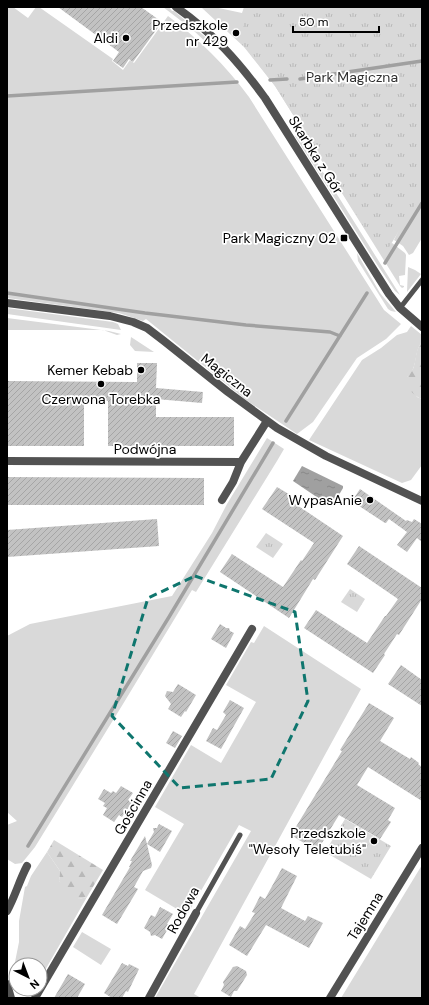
<svg xmlns="http://www.w3.org/2000/svg" width="429" height="1005" font-family="'DM Sans',sans-serif">
<style>
.green{fill:#d9d9d9}
.forest{fill:url(#forest-firs)}
.park{fill:url(#park-tufts)}
.water{fill:url(#water-ripples)}
.lines{fill:none;stroke-linecap:round;stroke-linejoin:round}
.stream{stroke:#a0a0a0;stroke-width:3.5}
.building{fill:url(#building-hatch)}
.service{stroke:#525252;stroke-width:5}
.minor{stroke:#525252;stroke-width:8}
.tertiary{stroke:#525252;stroke-width:8}
.marked{fill:none;stroke:#0f766e;stroke-width:3;stroke-dasharray:8 5;stroke-linejoin:round}
.poi-dot{fill:#000;stroke:#fff;stroke-width:1.5}
.labels{text-anchor:middle;dominant-baseline:central;stroke-width:3.5;stroke-linejoin:round;paint-order:stroke}
.poi-label{font-size:14px;fill:#000;stroke:#fff;text-anchor:end}
.park-label{font-size:14px;fill:#303030;stroke:#fff}
.street-label{font-size:14px;fill:#000;stroke:#fff}
</style>
<defs>
<pattern id="forest-firs" width="22" height="20" patternUnits="userSpaceOnUse"><rect width="22" height="20" fill="#d9d9d9"/><path d="M5 1l3.5 6h-7zM16 11l3.5 6h-7z" fill="#b8b8b8"/></pattern>
<pattern id="park-tufts" width="24" height="20" patternUnits="userSpaceOnUse"><rect width="24" height="20" fill="#d9d9d9"/><path d="M3 7l-1-3M5 7V3M7 7l1-3M15 17l-1-3M17 17v-4M19 17l1-3" fill="none" stroke="#b8b8b8"/></pattern>
<pattern id="water-ripples" width="26" height="14" patternUnits="userSpaceOnUse"><rect width="26" height="14" fill="#a0a0a0"/><path d="M2 4q2-2 4 0t4 0M15 11q2-2 4 0t4 0" fill="none" stroke="#888"/></pattern>
<pattern id="building-hatch" width="6" height="6" patternUnits="userSpaceOnUse"><rect width="6" height="6" fill="#c2c2c2"/><path d="M-1 1l2-2M0 6l6-6M5 7l2-2" fill="none" stroke="#a5a5a5"/></pattern>
</defs>
<rect width="100%" height="100%" fill="#fff"/>
<!-- green -->
<path class="green" d="M7,7H13L28,18L36,7H39L113,59L112,61L123,70L130,60L134,63L168,16C199,39 226,66 249,97L384,310L401,324L386,339L357,358L313,422L297,434L246,400L146,319L143,321L119,313L7,298Z
M163,7H169L172,11H174L215,45L211,47L193,30Z
M203,7H214L242,13L244,7H257L243,46L202,8Z
M253,53L388,244L392,243L405,253L406,255L405,275L399,276L400,285L404,286V287L402,288L400,286L275,86L250,54Z
M295,136L301,137L400,295L395,291L376,263Z
M422,182V238L413,253L409,255L403,246L394,240Z
M357,253L380,293L396,312L391,311L388,309L358,261Z
M408,267L415,270L421,274L407,292Z
M7,308L113,322L118,324L121,330L7,314Z
M7,318L109,331L121,334L117,335L103,330H7Z
M411,326L422,335V342C415,350 417,360 413,369C412,372 409,375 407,377L417,397L422,399V465L411,480L402,483L309,440L362,360L381,348L397,335L407,332Z
M131,337L154,352L135,351L130,345Z
M267,438L284,449L277,461L196,592L192,590L123,704L35,847L22,863L15,864L7,859V825L17,821L7,812V636L30,624L172,596L212,533L227,504Z
M264,626L361,689L194,994L201,998H155L251,831L239,825L187,915L145,890L184,824L155,807L191,745L221,763L256,702L226,685L251,642L254,643Z
M47,852L60,871L59,881L79,899L87,897L40,979V965H16V983L13,972L19,942V921L25,887L27,886L31,876Z
M422,865V998H341Z
M82,932L111,949L101,965L73,947Z"/>
<!-- forest -->
<path class="forest" d="M422,342V399C414,396 404,387 407,377C409,373 413,371 414,366C416,358 416,348 422,342Z
M54,840L103,870L87,897L79,899L69,896L59,881L60,871L47,852Z"/>
<!-- park -->
<path class="park" d="M247,7H422V193L388,249L377,248L275,86L240,42Z
M266,533L283,544L273,558L256,547Z
M350,589L365,599L357,612L341,602Z
M345,819L391,846L371,879L325,852Z"/>
<!-- water -->
<path class="water" d="M302,466L343,486V488L333,505L330,506L293,481Z"/>
<g class="lines">
<!-- stream -->
<path class="stream" d="M300,79L422,61
M270,80L287,79
M7,96L237,82
M385,263L422,203
M7,293L145,313L246,325L330,332L340,336
M286,421L367,293
M28,846L169,617L273,443"/>
</g>
<!-- building -->
<path class="building" d="M58,7H141L162,22L133,62L129,59L123,68L113,61L119,52Z
M137,363H157L156,388L203,392L202,403L156,399V417H234V446H108V401H84V446H7V381L137,382Z
M7,477L204,478V505H7Z
M277,487L292,496L289,500L291,501L343,536L315,580L313,579L289,618L220,572L232,554L283,587L301,560L302,561L314,543L262,509Z
M360,489L406,521L407,520L412,522L414,519L422,524V542L417,538L407,552L397,545L407,532L389,519L386,523H385L353,502L352,501Z
M157,519L159,546L7,557V530Z
M359,546L422,588V599L399,635L397,634L384,654L385,655L373,673L304,628L316,610L367,643L385,616H386L398,599L347,564Z
M220,624L226,628H229L230,631L234,633L226,648L211,639Z
M401,665L422,680V706L388,684Z
M178,684L196,695L186,712L185,711L181,717L168,709L171,704L165,696L167,691L173,692Z
M230,700L244,708L221,749L206,741L213,728L217,730L226,715L223,712Z
M369,703L394,718L380,741L410,759L411,757L419,763L418,764L422,767V801L368,767L357,785L395,808L388,820L391,822L380,839L339,815L317,851L291,835L342,751L340,750Z
M173,731L182,736L175,748L166,743Z
M121,786L133,793L128,800L132,802L122,817L119,815L114,822L103,815L107,808L103,806L105,803L98,799L104,789L111,793L113,791L116,793Z
M159,824L172,831L160,852L147,844L154,832L153,828H157Z
M145,836L152,865L151,868L143,871L134,887L138,889L117,924L102,915L130,867H129L132,861H130Z
M282,868L297,876L281,908L305,921L308,916L323,923L309,948L266,925L247,956L229,945L240,926L245,929L255,913L252,912L260,896L265,899Z
M160,907L173,914L167,924L170,925L162,939L155,935L151,936L150,932L144,928L151,915L155,917Z
M122,963L128,966L129,964L139,969L128,992L126,991L122,998H112L104,993Z
M237,966L246,971L247,975L237,991H234L231,997L221,991L224,985L223,982L233,967Z
M68,974L85,984L77,998H54Z"/>
<g class="lines">
<!-- service -->
<path class="service" d="M400,308L422,280
M196,913L240,835"/>
<!-- minor -->
<path class="minor" d="M7,303L110,316L133,322L147,328L164,341L228,392L277,428L326,456L422,501
M7,461L241,462
M222,500L233,482L241,462L267,421
M7,911C15,897 19,881 27,866
M35,998L252,629
M149,998L196,913
M330,998L422,848"/>
<!-- tertiary -->
<path class="tertiary" d="M176,7C214,34 238,61 265,98L389,294L400,308L422,327
M7,984L11,998"/>
</g>
<!-- marked area -->
<path class="marked" d="M195,576L295,612L308,701L271,779L180,788L112,716L148,598Z"/>
<!-- markers -->
<g class="poi-dot">
<circle cx="236" cy="33" r="4"/>
<circle cx="126" cy="38" r="4"/>
<rect x="340" y="234" width="8" height="8" rx="2"/>
<circle cx="141" cy="370" r="4"/>
<circle cx="101" cy="384" r="4"/>
<circle cx="370" cy="500" r="4"/>
<circle cx="374" cy="841" r="4"/>
</g>
<g class="labels">
<!-- poi labels -->
<g class="poi-label">
<text x="228" y="25">Przedszkole<tspan x="228" dy="16">nr 429</tspan></text>
<text x="118" y="38">Aldi</text>
<text x="336" y="238">Park Magiczny 02</text>
<text x="133" y="370">Kemer Kebab</text>
<text x="101" y="399" text-anchor="middle">Czerwona Torebka</text>
<text x="362" y="500">WypasAnie</text>
<text x="366" y="833">Przedszkole<tspan x="366" dy="16">"Wesoły Teletubiś"</tspan></text>
</g>
<!-- park labels -->
<g class="park-label">
<text x="352" y="77">Park Magiczna</text>
</g>
<!-- street labels -->
<g class="street-label">
<text transform="translate(316 155) rotate(58)">Skarbka z Gór</text>
<text transform="translate(227 375) rotate(38)">Magiczna</text>
<text x="145" y="449">Podwójna</text>
<text transform="translate(133 807) rotate(-60)">Gościnna</text>
<text transform="translate(183 910) rotate(-61)">Rodowa</text>
<text transform="translate(365 916) rotate(-58)">Tajemna</text>
</g>
</g>
<!-- border -->
<rect width="429" height="1005" fill="none" stroke="#000000" stroke-width="16"/>
<!-- north arrow -->
<g transform="translate(28 977) rotate(138)"><circle r="19" fill="#ffffff" stroke="#999999"/>
<path d="M0-3L7 15L0 10L-7 15Z" fill="#000000"/>
<text y="-6" font-size="11" font-weight="bold" text-anchor="middle" fill="#000000">N</text>
</g>
<!-- scale -->
<path d="M293 26v6h86v-6" fill="none" stroke="#000000" stroke-width="2"/>
<text x="299" y="26" font-size="12" fill="#000000" stroke="#ffffff" stroke-width="3" paint-order="stroke">50 m</text>
</svg>
